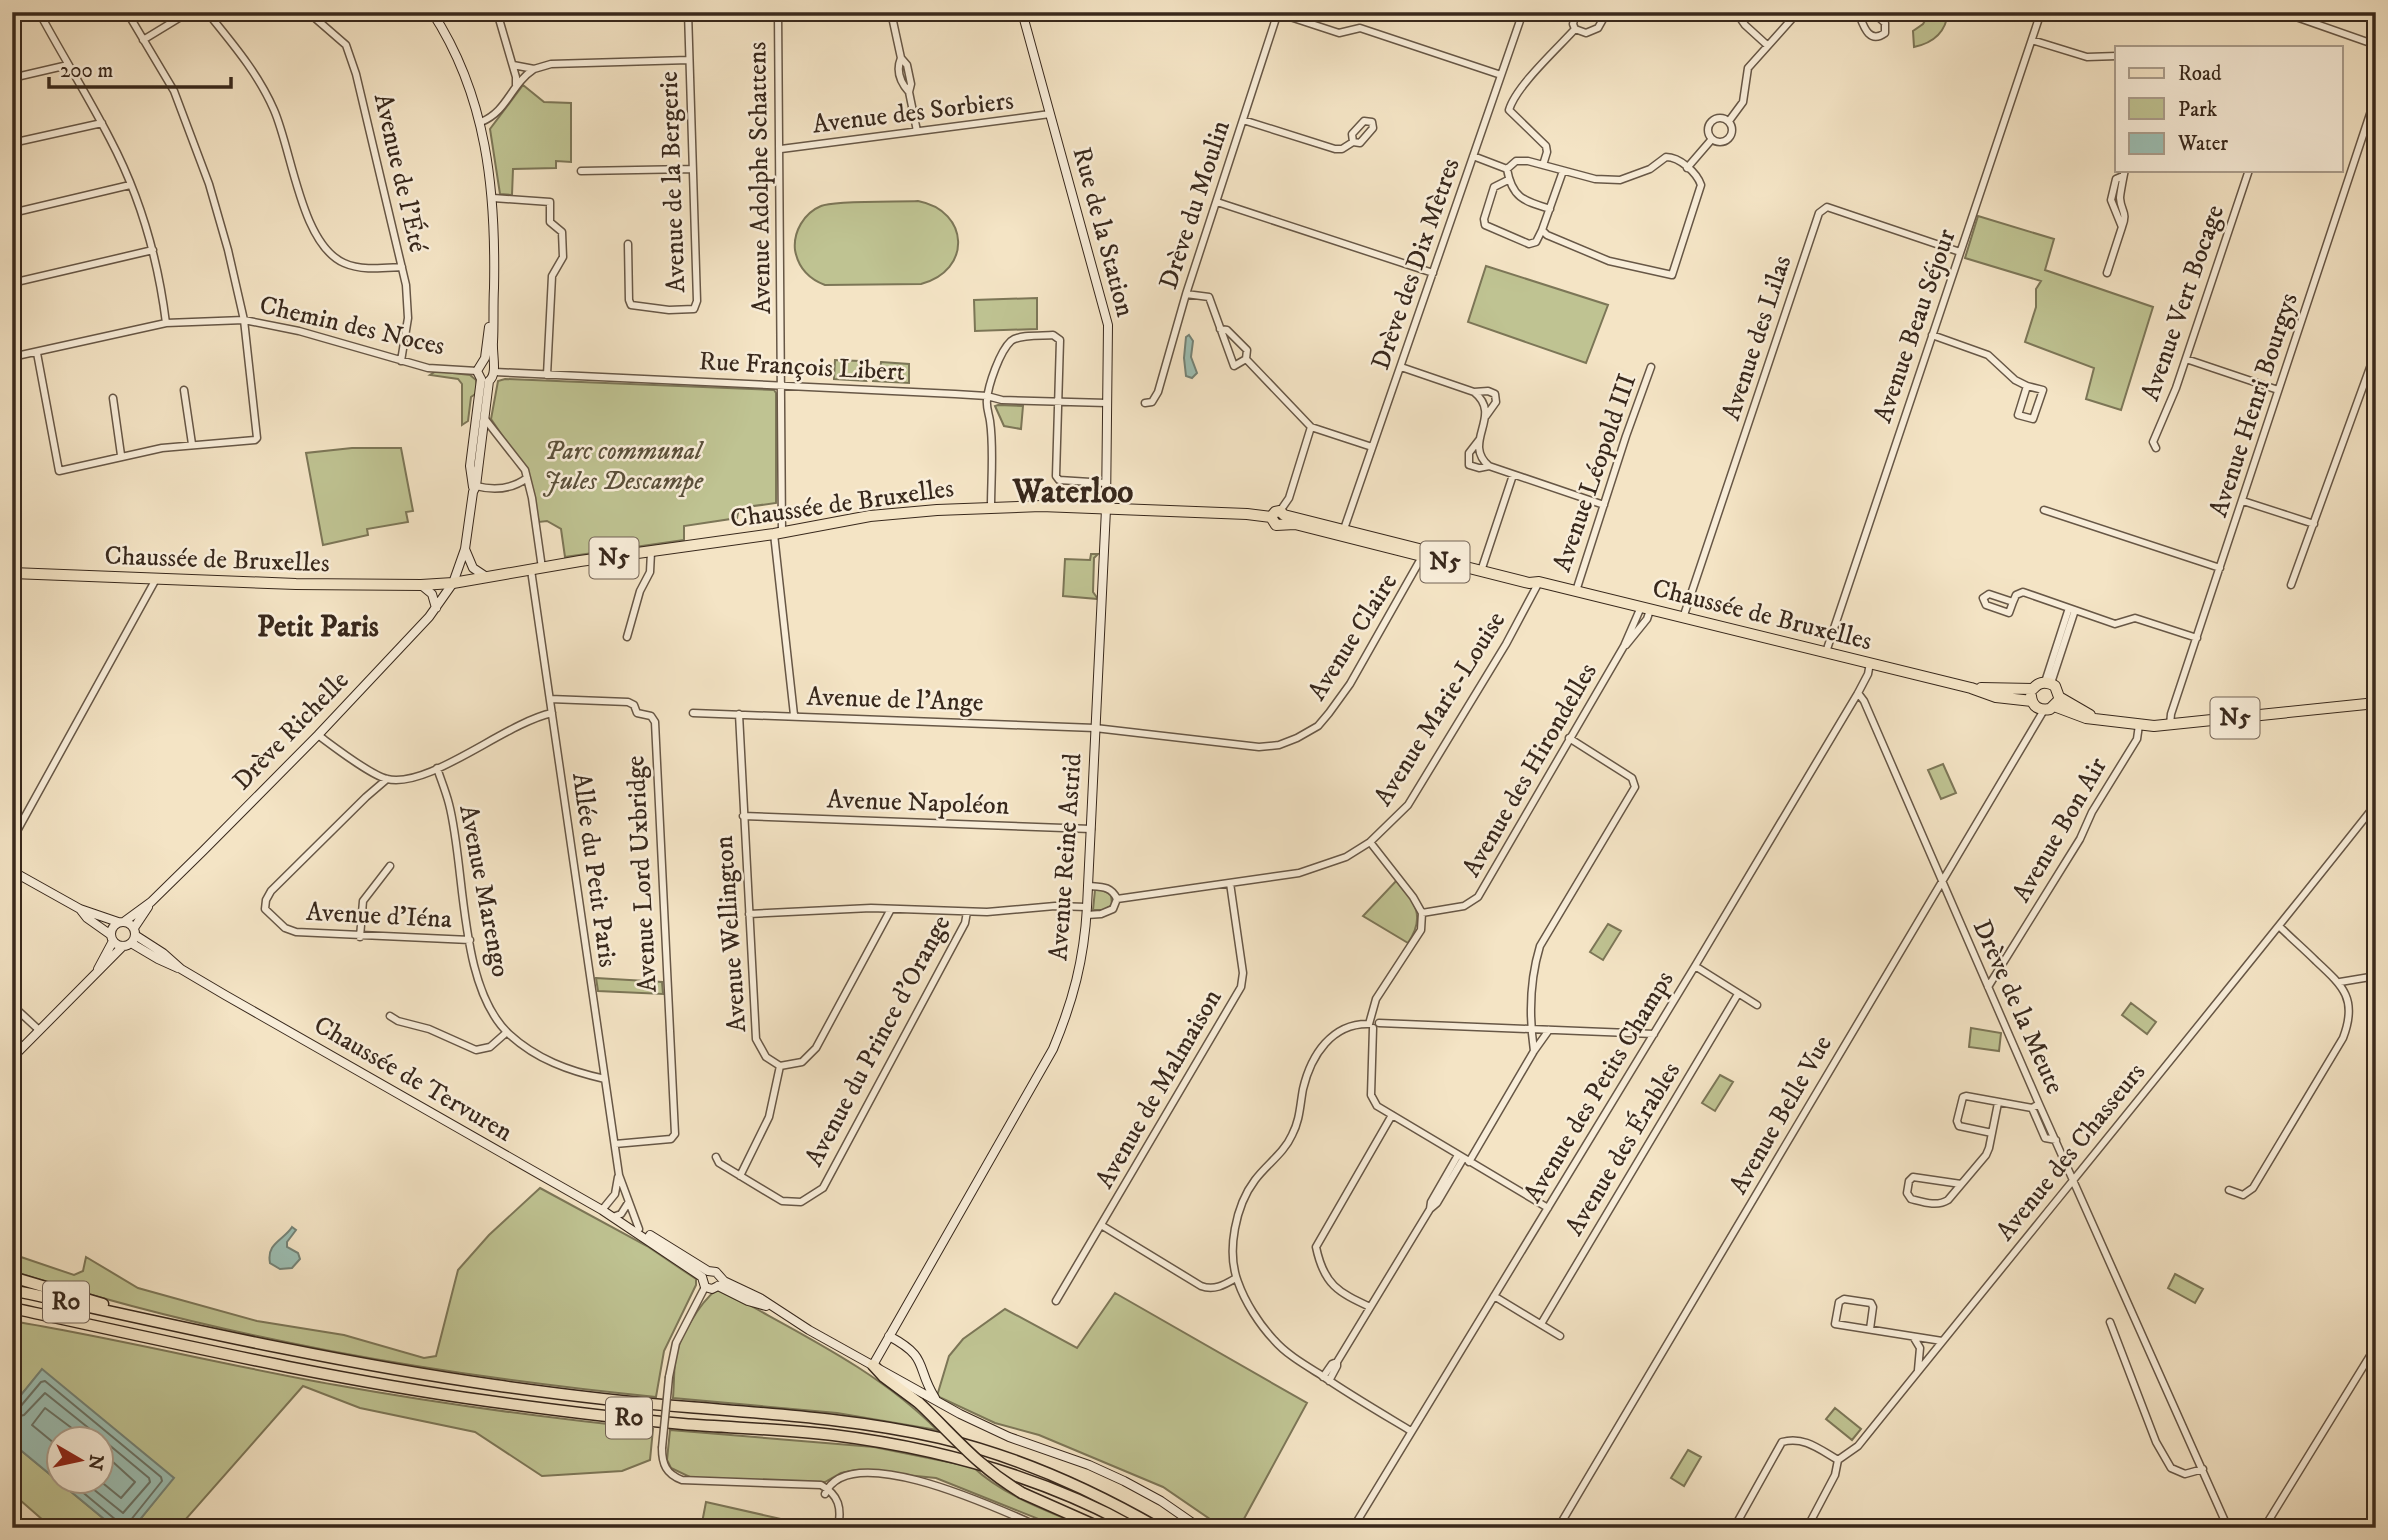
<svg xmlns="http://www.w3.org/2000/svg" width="2388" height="1540" font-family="'IM FELL DW Pica',serif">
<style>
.green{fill:#bfc392;stroke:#7c7657;stroke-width:2}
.water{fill:#9cbfb4;stroke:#748377;stroke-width:2;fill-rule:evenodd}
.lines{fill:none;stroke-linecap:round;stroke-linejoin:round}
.shore{stroke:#6a7468;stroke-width:2}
.street-casing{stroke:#675746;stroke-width:9}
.secondary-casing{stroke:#38281c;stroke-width:10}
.primary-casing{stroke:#38281c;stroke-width:12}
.highway-casing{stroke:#38281c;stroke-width:13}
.street{stroke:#f8edd9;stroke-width:6}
.secondary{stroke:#f8edd9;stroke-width:8}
.primary{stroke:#f4e4c5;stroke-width:10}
.highway{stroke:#f4e4c5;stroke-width:10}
.street-bridge-casing{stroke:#675746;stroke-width:9;stroke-linecap:butt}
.highway-bridge-casing{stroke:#38281c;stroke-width:13;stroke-linecap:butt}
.street-bridge{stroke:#f8edd9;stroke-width:6}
.highway-bridge{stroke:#f4e4c5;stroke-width:10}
.labels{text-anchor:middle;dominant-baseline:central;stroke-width:5;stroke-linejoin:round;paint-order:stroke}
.shield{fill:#f8edd9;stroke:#726355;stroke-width:2}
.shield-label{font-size:24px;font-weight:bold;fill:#38281c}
.street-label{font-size:26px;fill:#38281c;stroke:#f8edd9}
.park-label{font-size:26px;font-style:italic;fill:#5a4f3a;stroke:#f8edd9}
.quarter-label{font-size:30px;font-weight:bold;fill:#38281c;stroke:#f8edd9}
.district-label{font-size:33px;font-weight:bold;fill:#38281c;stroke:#f8edd9}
</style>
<rect width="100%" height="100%" fill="#f4e4c5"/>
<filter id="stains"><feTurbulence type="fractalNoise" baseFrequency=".00286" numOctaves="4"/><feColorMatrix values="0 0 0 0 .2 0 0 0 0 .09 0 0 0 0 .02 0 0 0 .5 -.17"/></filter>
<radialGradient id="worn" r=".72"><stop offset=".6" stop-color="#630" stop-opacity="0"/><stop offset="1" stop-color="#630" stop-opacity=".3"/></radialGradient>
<!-- green -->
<path class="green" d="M1930,12H1948C1946,32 1933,43 1914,47L1913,31L1923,24Z
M523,85L544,102L571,103V162L556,161V168L513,169L512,195L500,194L490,129Z
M918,201C970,211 972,271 921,284L825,285C809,279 798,267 795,250C793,232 804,213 821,206C833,200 900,202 918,201Z
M1978,216L2054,239L2045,270L2153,307L2121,410L2086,399L2094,368L2025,342L2036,307V289L2041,281L1965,258Z
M1486,266L1608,305L1586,363L1468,322Z
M1037,298V329L975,331L974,300Z
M835,360L860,361V371L866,381L834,379Z
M881,362L909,364V383L873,381V378L880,372Z
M436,371L470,375L476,380L478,392L471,397L468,421L462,425V384L458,379L430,375Z
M505,379L774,390L776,393V503L739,508L737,518L684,526V540L565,557L561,529L547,521L539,522L527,472L491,419L498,381Z
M998,405L1023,406L1021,429L1004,426L995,406Z
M352,448H401L413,511L406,512L408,522L367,529L368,535L323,545L306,453Z
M1091,554H1098L1094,558L1093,592L1098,599L1063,596L1065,559L1090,560Z
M1943,764L1956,793L1941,799L1928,770Z
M1397,880C1415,903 1426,916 1408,943L1363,916Z
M1095,890H1102L1111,894L1112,905L1103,910H1093Z
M1608,924L1621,931L1603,960L1590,952Z
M596,978L662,982L663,994L598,991Z
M2131,1003L2156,1022L2147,1034L2122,1015Z
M1971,1028L2001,1033L1999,1051L1969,1047Z
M1720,1075L1733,1082L1715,1111L1702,1103Z
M540,1188L647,1246L696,1279V1285L664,1351L656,1397C438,1375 221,1338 12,1271V1254L74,1275L83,1271L86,1257L138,1288L257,1321L344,1335L424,1358L436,1356L458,1270L489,1235Z
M2175,1274L2203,1289L2195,1303L2168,1288Z
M716,1290L726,1292C798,1333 878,1370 937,1430L837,1413L673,1398C674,1385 674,1372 675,1360C678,1338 700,1303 716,1290Z
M1115,1293L1307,1403L1239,1528H1223L1163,1487L1039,1435L995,1423L937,1396L949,1356L963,1339L1005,1309L1077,1348Z
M12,1321C121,1339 228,1366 336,1385C441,1404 547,1418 653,1429L650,1460L622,1471L542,1476L475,1432L360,1408L303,1386L178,1528H133L173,1478L42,1370L12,1406Z
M1835,1408L1861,1429L1852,1440L1826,1419Z
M670,1430L874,1447L973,1467C1005,1497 1049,1511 1088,1528H1061L936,1478L856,1470L841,1473L825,1482L694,1479L671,1468L667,1460Z
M12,1443L115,1528H52L12,1493Z
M1688,1450L1701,1457L1684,1486L1671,1478Z
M706,1502L821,1528H701Z"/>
<!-- water -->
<path class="water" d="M1189,335L1193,341L1191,357L1197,373L1192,378L1186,376L1184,358L1186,337Z
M292,1227L296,1230L287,1242V1247L298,1253L300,1259L292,1268L280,1269L270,1263C266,1243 284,1240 292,1227Z
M42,1369L174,1478L133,1528H115L12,1443V1406ZM60,1438H102V1480H60Z"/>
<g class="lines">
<!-- shore -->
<path class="shore" d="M12,1409L20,1407L41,1382L45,1381L161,1477L162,1481L130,1521L128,1528
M12,1418L24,1415L45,1393L101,1438
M60,1448L32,1425L45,1408L85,1438
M68,1480L116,1520L118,1528
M82,1480L123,1513L150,1482L149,1478L102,1439
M99,1480L121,1498L135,1482L102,1452"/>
<!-- street casing -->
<g class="street-casing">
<path id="street" d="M39,12C62,55 88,96 110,139C140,196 158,259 166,323
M207,12C232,43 258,73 274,110C292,151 301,244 344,263C362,271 383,268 402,267
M308,12L346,45L356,74L406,285L408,318L401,361
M497,12L516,77V85
M778,12L782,533
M891,12L901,58L907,65L911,84L909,92L917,131
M1576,12L1573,24L1575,29L1586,33L1598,28L1607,12
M1736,12L1745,25L1767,45
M1858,12C1863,24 1868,45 1885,33V23L1876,15H1859
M2282,12L2376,45
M1278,13L1339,33L1360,28L1501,75
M143,40L189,12
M2032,40L2087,57L2117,56
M901,58C896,70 900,82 909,92
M513,65L534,69L551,64L689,60
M12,78L68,65
M1708 130a12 12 0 1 1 24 0a12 12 0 1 1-24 0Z
M1243,120L1335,149H1342L1353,142L1360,143L1373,128L1372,122L1364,121L1352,134L1353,142
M1729,121L1743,102L1748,68L1798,12
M481,122C508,111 510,85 534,69
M12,143L102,123
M781,149L1050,114
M1473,156L1507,169L1516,161H1528L1595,179L1620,180L1650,169L1666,157C1680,157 1697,173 1701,185L1672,275L1609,261L1547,235L1542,230L1563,171
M1543,165L1547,152L1546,146L1509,110C1516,86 1557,49 1575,29
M1687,168L1712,139
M1507,169C1512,198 1524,201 1550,209
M581,171L692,169
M2123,176L2116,179L2111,200L2122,227C2128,212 2121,212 2120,198C2120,195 2124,173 2125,170
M1508,180L1494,187L1484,219L1485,225L1529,244L1536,242L1542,230
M493,198L550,202V222L562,232L563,257L552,276L547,375
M1217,202L1433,273
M12,213L130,185
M628,244L629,300L631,305L669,310L694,309L697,301L688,12
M2107,273L2122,227
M12,283L153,250
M1186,294L1209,297L1234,366L1246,359
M1220,329L1227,330L1247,350L1246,359
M1932,335L1988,355L2015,380L2027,386
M37,353L59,471L162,448L255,440L257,438L244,320L228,250L209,184L174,91L127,12
M12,357L166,323L244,320L299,331L428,368L477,371
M1246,359L1311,427L1289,498L1280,511
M2186,359L2278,390
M1401,367L1474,392C1504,416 1461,442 1489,466L1604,505
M495,372L955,394L987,396L1002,400L1107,403
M2027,386L2043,390L2033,419L2018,415Z
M184,390L192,444
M1474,392L1488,391L1495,394L1496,402L1486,416
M113,398L121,455
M1145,403L1152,402L1158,392L1186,294L1278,12
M485,419L525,470L532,498L542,568
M1311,427L1372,447
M1479,440L1469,453V465L1479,468L1489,466
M2156,448L2153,442L2176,388L2249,170
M476,486C495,491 512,489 527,478
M2243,501L2314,524
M991,507C991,479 994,449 990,421C989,414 986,407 987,400C988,385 1000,351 1011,341C1020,334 1042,336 1053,335L1060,340L1056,476L1059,480L1106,483
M2044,510L2220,568
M1344,529L1523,12
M774,534L794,715
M531,570L619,1175L639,1229
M1481,571L1513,475
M2291,585L2376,351
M1576,591L1626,436L1651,367
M2013,602L2009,613L1986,605L1983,598L1989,594L2013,602L2016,595L2023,592L2115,624L2135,618L2197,638
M1683,618L1819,213L1827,207L1960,252
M627,637L640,591L650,572L651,552
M1626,645L1647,619L1650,610
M1826,652L2041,12
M2045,682L2069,608
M2051,683L2075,610
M1858,693L1864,701L2039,1104L2228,1528
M550,699L628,702L634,705L637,713L651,716L655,722L675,1134L671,1139L615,1144
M693,713L1095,728L1259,747L1279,745L1297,738L1318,726L1329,713L1350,684L1423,555
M739,714L756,1039L766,1057L780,1066
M2170,725L2171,714L2376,96
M318,735C333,746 370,775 387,779C429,789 505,723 552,713
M437,768C441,780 446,792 449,804C466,869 458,986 509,1034C536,1059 569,1071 605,1079
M387,779L366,797L271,891L266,900L265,909L285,928L296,932L470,940
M743,816L1091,829
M12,840L156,579
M1088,886C1102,887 1111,886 1117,899
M1117,899L1299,873L1346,857L1370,842L1408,805L1506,644L1539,582
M1422,913L1464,906L1478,897L1624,646L1641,607
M749,914L871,908L987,912L1055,906L1087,907
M1087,915L1101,914L1113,909L1117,899
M360,937L363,901L390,866
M1695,966L1757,1005
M2340,982L2376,976
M1988,987L2080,839L2092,812L2137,739L2139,725
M12,1005L39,1030
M390,1016L398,1021L429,1029L476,1050L490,1047L507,1032
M1379,1023L1654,1034
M1369,1024C1332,1023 1311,1055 1303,1089C1300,1105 1300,1120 1292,1135C1284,1153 1267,1164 1255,1180C1236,1205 1226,1251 1238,1282C1245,1302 1259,1324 1274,1340C1286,1354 1305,1365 1321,1375C1350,1395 1381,1413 1411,1431
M1369,1024L1376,999L1421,930L1422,913L1413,897L1370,842
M1373,1028L1371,1095L1377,1106L1548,1208
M1534,1051C1529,1016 1530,979 1540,946L1635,787L1632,778L1569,738
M780,1066L802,1062L816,1048L891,909
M2032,1108L2045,1138L2056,1140
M1992,1133L1959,1126L1957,1121L1963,1097L1966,1096L2032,1108L2039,1104
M716,1157L719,1163L782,1201L801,1202L823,1188L965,923L967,912
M1469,1162L1534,1051L1549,1030
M740,1176L769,1117L780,1066
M1961,1184L1913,1177L1909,1181L1907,1193L1911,1199C1923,1202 1937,1207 1948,1200L1986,1155L1989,1148L1998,1103
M2229,1190L2243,1195L2253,1188L2343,1038C2358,999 2343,986 2316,961C2304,949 2291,938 2279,926
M1430,1209L1437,1203L1463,1159
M602,1210L615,1194L618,1177
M613,1217L621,1214L628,1203
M1101,1225L1201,1286C1214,1291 1224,1285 1236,1278
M1494,1296L1560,1336
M1056,1301L1241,987L1243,973L1230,883
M1370,1307C1338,1292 1324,1285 1316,1247L1392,1115
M2110,1322L2156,1442L2171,1468L2185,1474L2203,1469
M1541,1324L1738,994
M1870,1329L1873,1307L1871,1303L1844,1299L1839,1302L1835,1324L1942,1341
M1914,1338L1920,1348L1918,1370
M669,1377L676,1343L705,1287
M1323,1377L1332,1364L1337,1362
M1329,1381L1337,1366V1362L1430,1209L1431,1202L1458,1155
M662,1448C662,1464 666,1474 682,1480L821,1485C839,1495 842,1508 838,1528
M825,1494C849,1437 1003,1511 1042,1528
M1353,1528L1695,966L1858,693L1868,674L1870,663
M1558,1528L2044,710
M1734,1528L1782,1442C1804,1436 1819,1449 1838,1460
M1807,1528L1835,1475L1838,1460L1858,1446C2030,1232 2205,1020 2376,804
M2264,1528L2376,1346"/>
</g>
<!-- secondary casing -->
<g class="secondary-casing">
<path id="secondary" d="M432,12C487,96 496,191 494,288C493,306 494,324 493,342C492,355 498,374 489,381
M481,379L477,371L485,358L489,327
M473,487L470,466L481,379
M465,549L473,568L485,576
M421,585L432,594L436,608
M12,871L80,909L118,922
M80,909L87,918L111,935
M125,921L151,902L203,851L318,735L429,617L453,583L465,549L473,492L476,486L489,381
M111 934a12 12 0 1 1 24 0a12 12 0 1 1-24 0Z
M134,928L148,907
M135,935L163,953L181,969L225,995L602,1210L702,1277
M131,943L158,959L178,968
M98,969L113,941
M12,1058L123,946
M650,1235L708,1271L716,1272L724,1281L760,1298L809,1330L960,1414L1009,1437L1089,1465L1124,1481L1161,1501L1200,1528
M702,1277L705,1287L712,1289L718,1286
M718,1286L748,1301L766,1306
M889,1336C930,1358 915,1366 935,1398
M873,1365L1053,1049C1073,1001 1084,960 1087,907L1106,509L1108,325L1022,12"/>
</g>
<!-- primary casing -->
<g class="primary-casing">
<path id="primary" d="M1271,517L1275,512L1280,511L1284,515L1439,554
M12,573L296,584L421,585L453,583L580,561L774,534L870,516L937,510L1041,506L1247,514L1271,517L1276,525L1295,524L1529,583L1539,582L1971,688L1996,697L2032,701
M1981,688L2033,689C2039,681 2047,681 2055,686L2059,697L2090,715
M2031,696C2032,707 2040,711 2050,709L2057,702
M2054,706L2086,718L2154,726L2376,703"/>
</g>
<!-- highway casing -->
<g class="highway-casing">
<path id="highway" d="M12,1277L103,1304
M12,1290C172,1325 332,1362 494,1385C558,1394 623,1402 688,1407C772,1414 857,1419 940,1438C1016,1456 1090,1489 1158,1528
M12,1308C170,1342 328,1379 488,1401C553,1410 618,1418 683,1424C733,1428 784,1429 833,1435C937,1448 1043,1477 1135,1528
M873,1365L884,1377L919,1403
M1022,1493L1101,1528"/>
</g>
<!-- street -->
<use href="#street" class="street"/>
<!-- secondary -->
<use href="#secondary" class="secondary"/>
<!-- primary -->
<use href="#primary" class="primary"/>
<!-- highway -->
<use href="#highway" class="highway"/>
<!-- street-bridge casing -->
<g class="street-bridge-casing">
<path id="street-bridge" d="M662,1448L669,1377"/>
</g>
<!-- highway-bridge casing -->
<g class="highway-bridge-casing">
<path id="highway-bridge" d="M919,1403C955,1437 977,1466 1022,1493"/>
</g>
<!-- street-bridge -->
<use href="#street-bridge" class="street-bridge"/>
<!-- highway-bridge -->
<use href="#highway-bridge" class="highway-bridge"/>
</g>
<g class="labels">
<!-- shield labels -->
<g class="shield">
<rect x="589.5" y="537.5" width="49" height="41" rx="5"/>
<rect x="1420.5" y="541.5" width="49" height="41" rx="5"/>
<rect x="2210.5" y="697.5" width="49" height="41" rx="5"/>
<rect x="43" y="1281.5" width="46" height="41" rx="5"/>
<rect x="606" y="1397.5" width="46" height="41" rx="5"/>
</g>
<g class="shield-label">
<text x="614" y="558">N5</text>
<text x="1445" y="562">N5</text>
<text x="2235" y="718">N5</text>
<text x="66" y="1302">R0</text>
<text x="629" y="1418">R0</text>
</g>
<!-- street labels -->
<g class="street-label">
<text transform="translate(913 113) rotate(-7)">Avenue des Sorbiers</text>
<text transform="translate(400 173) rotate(77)">Avenue de l'Été</text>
<text transform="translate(760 178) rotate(-91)">Avenue Adolphe Schattens</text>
<text transform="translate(673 182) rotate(-92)">Avenue de la Bergerie</text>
<text transform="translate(1195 205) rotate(-72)">Drève du Moulin</text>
<text transform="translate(1103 232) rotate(75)">Rue de la Station</text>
<text transform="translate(1416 264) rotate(-71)">Drève des Dix Mètres</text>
<text transform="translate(2183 303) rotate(-71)">Avenue Vert Bocage</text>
<text transform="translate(352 326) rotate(13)">Chemin des Noces</text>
<text transform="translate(1915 326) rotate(-71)">Avenue Beau Séjour</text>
<text transform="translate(1757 338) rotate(-72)">Avenue des Lilas</text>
<text transform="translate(802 367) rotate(3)">Rue François Libert</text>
<text transform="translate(2254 405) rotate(-72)">Avenue Henri Bourgys</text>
<text transform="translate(1595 473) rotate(-71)">Avenue Léopold III</text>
<text transform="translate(842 504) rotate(-8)">Chaussée de Bruxelles</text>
<text transform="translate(217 560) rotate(2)">Chaussée de Bruxelles</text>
<text transform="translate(1762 615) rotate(14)">Chaussée de Bruxelles</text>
<text transform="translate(1353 637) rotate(-58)">Avenue Claire</text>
<text transform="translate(895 700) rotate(2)">Avenue de l'Ange</text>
<text transform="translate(1440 709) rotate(-58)">Avenue Marie-Louise</text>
<text transform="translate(291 731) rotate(-46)">Drève Richelle</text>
<text transform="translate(1530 770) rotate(-60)">Avenue des Hirondelles</text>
<text transform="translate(918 803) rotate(2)">Avenue Napoléon</text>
<text transform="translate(2060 830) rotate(-60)">Avenue Bon Air</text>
<text transform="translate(1066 857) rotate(-86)">Avenue Reine Astrid</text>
<text transform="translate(594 870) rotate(82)">Allée du Petit Paris</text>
<text transform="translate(642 874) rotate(-93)">Avenue Lord Uxbridge</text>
<text transform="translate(484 891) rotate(79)">Avenue Marengo</text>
<text transform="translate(379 916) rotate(3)">Avenue d'Iéna</text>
<text transform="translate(731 934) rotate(-94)">Avenue Wellington</text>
<text transform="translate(2018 1007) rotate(66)">Drève de la Meute</text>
<text transform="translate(878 1041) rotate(-62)">Avenue du Prince d'Orange</text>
<text transform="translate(413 1079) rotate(30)">Chaussée de Tervuren</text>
<text transform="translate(1599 1087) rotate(-59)">Avenue des Petits Champs</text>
<text transform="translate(1159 1089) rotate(-60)">Avenue de Malmaison</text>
<text transform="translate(1781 1115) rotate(-60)">Avenue Belle Vue</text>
<text transform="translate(1623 1149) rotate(-59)">Avenue des Érables</text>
<text transform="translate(2071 1152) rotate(-51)">Avenue des Chasseurs</text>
</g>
<!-- park labels -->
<g class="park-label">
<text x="623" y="451">Parc communal<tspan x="623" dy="30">Jules Descampe</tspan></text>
</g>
<!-- quarter labels -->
<g class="quarter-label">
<text x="318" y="627">Petit Paris</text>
</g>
<!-- district labels -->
<g class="district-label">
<text x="1073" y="492">Waterloo</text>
</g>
</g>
<!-- margin -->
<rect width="2388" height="1540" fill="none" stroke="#f4e4c5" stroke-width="42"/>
<rect x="14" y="14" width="2360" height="1512" fill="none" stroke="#38281c" stroke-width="3.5"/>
<rect x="21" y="21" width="2346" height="1498" fill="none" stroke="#38281c" stroke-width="2"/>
<!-- legend -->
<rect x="2115" y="46" width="228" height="126" fill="#f8edd9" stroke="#ab9e8d" stroke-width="2"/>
<rect x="2129" y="68" width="35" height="10" fill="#f4e4c5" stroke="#ab9e8d" stroke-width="2"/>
<text x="2178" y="80" font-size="21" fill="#38281c">Road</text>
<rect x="2129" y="98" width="35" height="21" fill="#bfc392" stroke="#ab9e8d" stroke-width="2"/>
<text x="2178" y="116" font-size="21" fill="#38281c">Park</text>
<rect x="2129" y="133" width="35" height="21" fill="#9cbfb4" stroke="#ab9e8d" stroke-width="2"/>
<text x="2178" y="150" font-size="21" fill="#38281c">Water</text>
<!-- north arrow -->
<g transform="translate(80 1460) rotate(99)"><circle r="33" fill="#f8edd9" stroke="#ab9e8d" stroke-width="2"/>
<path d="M0-5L12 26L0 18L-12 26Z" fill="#8f2418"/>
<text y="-10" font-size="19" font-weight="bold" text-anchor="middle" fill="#38281c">N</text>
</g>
<!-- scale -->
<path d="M49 77v10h182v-10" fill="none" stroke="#38281c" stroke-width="3.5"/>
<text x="60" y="77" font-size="21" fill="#38281c" stroke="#f8edd9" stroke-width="5" paint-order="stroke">200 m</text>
<rect width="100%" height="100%" filter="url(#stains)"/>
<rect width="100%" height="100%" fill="url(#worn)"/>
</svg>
